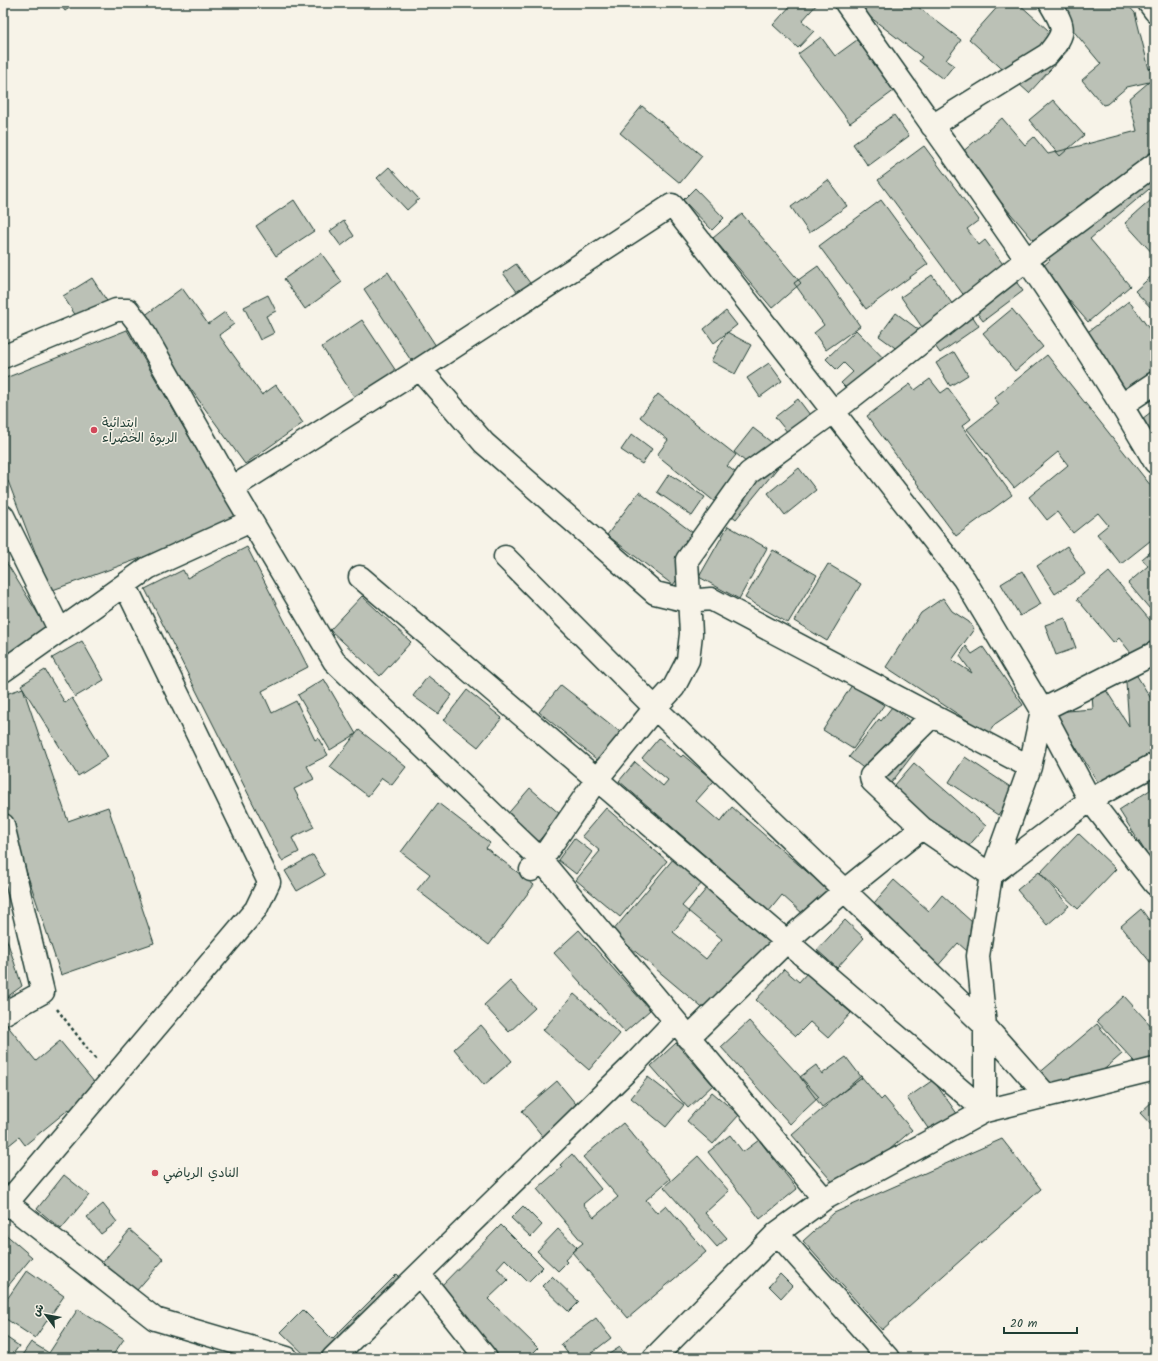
<svg xmlns="http://www.w3.org/2000/svg" width="1158" height="1361" font-family="Kalam,'Playpen Sans Arabic',sans-serif">
<style>
.building{fill:#bbc1b6;stroke:#1f3d34}
.lines{fill:none;stroke-linecap:round;stroke-linejoin:round}
.street-casing{stroke:#1f3d34;stroke-width:25}
.path{stroke:#1f3d34;stroke-width:2.5;stroke-dasharray:3 3;stroke-linecap:butt}
.street{stroke:#f7f3e8;stroke-width:22}
.poi-dot{fill:#d1495b;stroke:#f7f3e8;stroke-width:1.5}
.labels{text-anchor:middle;dominant-baseline:central;stroke-width:3;stroke-linejoin:round;paint-order:stroke}
.poi-label{font-size:13px;fill:#1f3d34;stroke:#f7f3e8;text-anchor:start}
</style>
<rect width="100%" height="100%" fill="#f7f3e8"/>
<filter id="ink" filterUnits="userSpaceOnUse"><feTurbulence type="fractalNoise" baseFrequency=".025" numOctaves="2"/><feDisplacementMap in="SourceGraphic" scale="8" xChannelSelector="R" yChannelSelector="G"/><feConvolveMatrix kernelMatrix="1 2 1 2 8 2 1 2 1" color-interpolation-filters="sRGB"/></filter>
<g filter="url(#ink)">
<!-- building -->
<path class="building" d="M59,3H76L65,11Z
M793,3H818L802,21L814,31L798,48L773,25Z
M859,3H913L961,40L946,60L954,65L943,79L919,61L922,57L857,7Z
M1001,3H1018L1069,49L1029,93L969,39Z
M1064,3H1126L1135,13L1149,69L1155,67V184L1090,239L1130,286L1088,322L1041,268L1050,260L960,154L1002,118L1025,145L1034,137L1048,154L1137,131L1129,99L1149,82L1127,87L1107,104L1103,105L1082,80L1101,64L1056,10Z
M821,37L835,56L857,40L895,90L850,123L798,54Z
M1053,100L1084,135L1060,156L1029,120Z
M642,106L702,156L680,183L620,133Z
M894,115L909,136L868,166L853,144Z
M924,146L979,220L967,229L979,245L985,240L1023,291L983,321L878,180Z
M389,167L419,199L407,210L377,178Z
M828,180L847,206L809,233L791,207Z
M695,188L724,218L712,230L683,200Z
M294,200L314,231L276,256L256,226Z
M881,200L928,264L866,309L819,246Z
M1151,200L1155,204V256L1125,223Z
M742,214L801,283L772,308L713,238Z
M344,221L354,236L341,246L330,231Z
M321,253L342,282L305,309L284,279Z
M516,264L530,283L518,293L503,273Z
M818,266L860,326L826,350L814,333L824,325L794,283Z
M388,272L436,346L412,362L364,289Z
M1155,273V312L1135,291Z
M932,275L953,305L961,299L979,326L940,353L901,297Z
M92,278L116,315L87,333L63,296Z
M182,288L208,324L225,312L234,324L219,335L262,395L276,385L303,423L245,464L140,319Z
M268,295L276,311L266,316L274,333L260,340L244,307Z
M1129,301L1155,337V383L1132,400L1085,334Z
M1012,309L1043,347L1015,371L983,333Z
M726,311L737,325L714,343L704,329Z
M896,313L931,339L913,361L879,336Z
M362,320L396,371L355,398L322,347Z
M127,330L234,514L227,527L50,591L8,481L3,483V379Z
M856,330L896,371L862,404L841,383L853,372L844,363L837,370L826,359Z
M727,332L751,345L735,374L711,361Z
M954,352L968,375L950,386L936,363Z
M1047,355L1155,491V537L1121,564L1097,534L1108,525L1098,513L1073,533L1057,512L1047,520L1029,497L1068,465L1058,452L1014,488L967,429L999,404L994,398Z
M769,363L782,381L760,397L747,378Z
M930,379L941,393L948,388L971,419L962,426L1012,495L956,536L867,416L910,384L915,390Z
M658,394L736,455L727,466L744,479L753,468L734,452L753,428L788,455L736,519L657,455L668,440L640,417Z
M798,399L810,415L788,433L775,417Z
M1155,409V444L1138,422Z
M632,434L652,449L642,464L621,450Z
M799,468L816,490L785,515L768,493Z
M669,474L705,497L692,516L657,492Z
M639,492L705,542L673,585L607,535Z
M728,526L767,548L739,599L699,577Z
M1067,546L1085,574L1055,594L1037,566Z
M247,547L308,667L262,691L272,713L296,701L315,740L318,738L328,755L307,766L314,779L294,789L314,827L292,838L299,852L282,861L145,589L183,570L187,578Z
M1155,548V615L1128,583L1148,566L1142,559Z
M773,550L817,575L788,623L745,598Z
M3,557L54,640L3,672Z
M828,564L861,584L827,641L794,621Z
M1022,571L1041,604L1020,616L1001,584Z
M1109,572L1155,626V643L1114,668L1131,653L1119,638L1114,643L1077,599Z
M362,596L411,642L380,676L330,630Z
M943,598L952,611L969,622L974,629L952,660L972,673L960,656L966,646L972,654L983,647L1023,705L995,724L988,734L886,667L921,613Z
M1065,618L1076,648L1056,655L1045,625Z
M82,641L104,680L75,697L52,658Z
M1129,663L1155,705V867L1119,810L1150,790L1148,770L1107,797L1054,712L1093,709L1092,695L1104,687L1129,726L1126,682L1108,684Z
M45,670L65,703L72,698L108,757L78,776L21,685Z
M428,676L452,695L438,714L413,696Z
M324,679L356,734L330,750L298,695Z
M561,685L624,735L601,763L539,712Z
M852,685L884,705L853,749L823,730Z
M23,688L68,821L108,807L154,943L61,975L3,802V695Z
M467,690L502,718L478,747L444,720Z
M892,707L928,735L888,787L849,757L879,719L881,721Z
M359,730L406,767L392,785L382,778L368,796L330,767Z
M659,738L681,757L683,755L714,781L696,801L720,822L732,807L835,896L812,922L782,895L769,911L619,781L635,762L663,786L668,780L642,758Z
M965,757L1015,790L998,815L949,782Z
M914,763L986,826L960,856L888,793Z
M530,788L561,815L536,844L505,817Z
M438,803L490,843L486,848L534,885L489,945L417,890L430,874L401,852Z
M606,808L667,861L620,917L576,880L600,851L582,836Z
M1078,833L1116,869L1078,909L1040,873Z
M574,838L592,852L576,874L558,860Z
M313,855L325,875L297,891L285,871Z
M674,858L703,882L682,906L689,912L673,932L706,959L722,939L688,911L707,888L774,945L713,1017L612,932Z
M1039,872L1069,906L1047,925L1017,890Z
M894,880L929,911L942,895L983,932L967,951L958,943L935,969L868,910Z
M1141,909L1149,920L1155,915V968L1121,926Z
M845,920L864,938L837,968L817,950Z
M3,928L22,986L3,1000Z
M579,930L650,1010L625,1032L554,953Z
M784,969L799,982L807,973L851,1013L828,1038L810,1022L796,1036L756,1000Z
M510,981L535,1008L509,1032L484,1005Z
M574,994L620,1034L589,1070L543,1030Z
M1124,996L1155,1030V1062L1144,1072L1097,1021Z
M749,1021L819,1097L790,1124L721,1047Z
M6,1024L36,1061L60,1041L109,1100L81,1124L69,1109L25,1145L19,1137L3,1150V1027Z
M1097,1024L1122,1054L1063,1105L1037,1075Z
M481,1025L512,1061L484,1085L454,1049Z
M676,1043L713,1085L688,1108L651,1066Z
M846,1057L862,1078L822,1107L800,1077L816,1065L822,1074Z
M861,1076L881,1100L884,1097L912,1130L841,1192L792,1135Z
M648,1077L684,1105L666,1127L631,1098Z
M933,1080L958,1115L932,1134L907,1098Z
M557,1081L580,1109L544,1138L522,1111Z
M712,1092L739,1115L713,1144L687,1121Z
M1155,1099V1129L1140,1113Z
M623,1123L670,1179L646,1200L657,1213L666,1205L706,1252L628,1318L572,1252L583,1243L537,1189L562,1167L560,1165L572,1154L601,1189L583,1204L594,1217L618,1197L583,1157Z
M730,1135L743,1152L759,1140L797,1189L760,1219L708,1152Z
M1002,1139L1041,1189L882,1330L803,1241L834,1213Z
M698,1156L729,1191L705,1213L727,1238L717,1247L664,1187Z
M64,1175L89,1195L61,1229L37,1209Z
M103,1204L117,1222L101,1234L87,1217Z
M523,1206L542,1225L531,1237L511,1218Z
M501,1225L543,1267L528,1282L505,1259L497,1268L508,1280L488,1299L538,1348L528,1358H495L431,1296Z
M558,1229L577,1247L565,1260L567,1262L558,1271L537,1251Z
M130,1230L164,1259L130,1298L97,1269Z
M3,1232L32,1257L3,1292Z
M27,1270L64,1296L35,1338L3,1317V1305Z
M397,1274L406,1283L332,1358H308L281,1332L303,1310L332,1339Z
M780,1274L792,1286L781,1298L769,1286Z
M552,1276L579,1302L569,1312L542,1286Z
M78,1309L124,1339L111,1358H20L31,1342L49,1353Z
M596,1318L611,1338L585,1358H571L561,1344Z
M3,1335L19,1346L10,1358H3Z
M620,1347L627,1358H608L606,1356Z"/>
<g class="lines">
<!-- street casing -->
<g class="street-casing">
<path id="street" d="M846,3C951,154 1063,302 1155,462
M1149,3L1155,11
M932,126L1048,54C1067,31 1065,28 1050,3
M3,357L116,310H128L139,324L232,488L334,661L541,860L824,1199
M420,369L484,443L655,593L688,601L711,599L1030,767
M1122,405L1155,383
M232,488L420,369L672,205L964,579L1042,710L1090,800L1155,884
M3,516L60,631
M505,557L655,708L985,1026L1046,1095
M360,577L985,1111
M3,671L148,568L251,521
M1042,710L1155,653
M932,716L875,772L871,776L872,781L922,828L991,875L1090,800L1155,764
M3,825L43,992L3,1014
M531,870L541,860L597,779L655,708L674,687L688,660L691,634L687,560L749,473L833,412L1026,260L1155,164
M688,1038L787,941L845,890L922,828
M985,1111V1026L978,956L991,875L1030,767L1042,710
M3,1200L155,1319L287,1358
M7,1203L256,909L269,882L125,585
M777,1233L888,1358
M419,1274L486,1358
M333,1358L636,1062L674,1022
M654,1358L777,1233L824,1199L985,1111L1155,1069"/>
</g>
<!-- path -->
<path class="path" d="M57,1009L97,1061"/>
<!-- street -->
<use href="#street" class="street"/>
</g>
</g>
<!-- markers -->
<g class="poi-dot">
<circle cx="94" cy="430" r="4"/>
<circle cx="155" cy="1173" r="4"/>
</g>
<g class="labels">
<!-- poi labels -->
<g class="poi-label">
<text x="102" y="423">ابتدائية<tspan x="102" dy="15">الربوة الخضراء</tspan></text>
<text x="163" y="1173">النادي الرياضي</text>
</g>
</g>
<!-- margin -->
<rect width="1158" height="1361" fill="none" stroke="#f7f3e8" stroke-width="16"/>
<rect x="8" y="8" width="1142" height="1345" fill="none" stroke="#1f3d34" stroke-width="1.5" filter="url(#ink)"/>
<!-- north arrow -->
<g transform="translate(46 1315) rotate(302)" stroke="#f7f3e8" stroke-width="3" paint-order="stroke">
<path d="M0-3L7 15L0 10L-7 15Z" fill="#1f3d34"/>
<text y="-6" font-size="11" font-weight="bold" text-anchor="middle" fill="#1f3d34">ش</text>
</g>
<!-- scale -->
<path d="M1004 1327v6h73v-6" fill="none" stroke="#1f3d34" stroke-width="2"/>
<text x="1010" y="1327" font-size="12" fill="#1f3d34" stroke="#f7f3e8" stroke-width="3" paint-order="stroke">20 m</text>
</svg>
